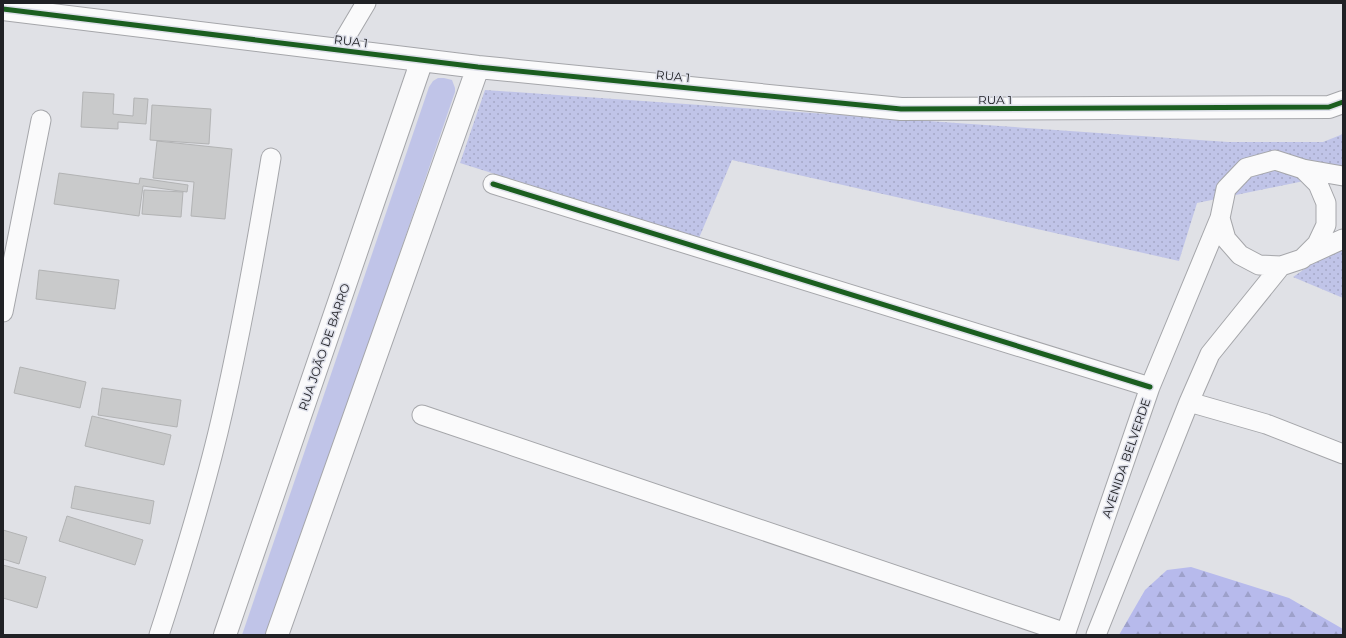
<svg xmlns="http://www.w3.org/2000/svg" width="1346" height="638" font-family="Montserrat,sans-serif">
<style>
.grass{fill:#c0c4e8}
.forest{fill:url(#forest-firs)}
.park{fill:url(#park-dots)}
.building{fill:#c9cacb;stroke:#b2b3b4}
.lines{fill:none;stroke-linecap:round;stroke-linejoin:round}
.minor-casing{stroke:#a5a6aa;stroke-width:21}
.tertiary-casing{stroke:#a5a6aa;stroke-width:24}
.minor{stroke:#fafafb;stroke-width:19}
.tertiary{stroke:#fafafb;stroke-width:22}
.cycleway-casing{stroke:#dddfe9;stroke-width:8}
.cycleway{stroke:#1b5e20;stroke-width:5}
.labels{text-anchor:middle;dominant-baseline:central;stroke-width:3;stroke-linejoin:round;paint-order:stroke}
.street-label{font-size:12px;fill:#202125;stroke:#dddfe9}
</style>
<defs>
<pattern id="forest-firs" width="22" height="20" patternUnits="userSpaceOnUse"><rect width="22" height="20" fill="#b7baec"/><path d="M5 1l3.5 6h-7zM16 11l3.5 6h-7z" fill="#9da0ca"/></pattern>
<pattern id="park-dots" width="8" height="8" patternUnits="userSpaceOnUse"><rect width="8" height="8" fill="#c0c4e8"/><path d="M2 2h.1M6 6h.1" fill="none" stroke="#a5a8c7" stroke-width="1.8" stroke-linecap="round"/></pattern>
</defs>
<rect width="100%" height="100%" fill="#e0e1e6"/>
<!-- grass -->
<path class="grass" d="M438,78H444L452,80L455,88V92L269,635H242L429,87L433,81Z"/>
<!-- forest -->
<path class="forest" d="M1191,567L1289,598L1343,629V635H1119L1145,590L1167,570Z"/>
<!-- park -->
<path class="park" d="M485,90L1228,142H1323L1343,134V173L1197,203L1179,261L732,160L699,238L460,163Z
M1343,246V298L1293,277L1328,253Z"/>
<!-- building -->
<path class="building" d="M83,92L114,94L113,114L133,116L134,98L148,99L146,124L118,122V129L81,127Z
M152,105L211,109L209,144L150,140Z
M157,141L232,149L225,219L191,216L194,182L153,178Z
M59,173L139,184L140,178L188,185L187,192L143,186L139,216L54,204Z
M144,190L183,192L181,217L142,214Z
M39,270L119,280L115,309L36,299Z
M20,367L86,382L80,408L14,393Z
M102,388L181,400L177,427L98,415Z
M92,416L171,435L164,465L85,446Z
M75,486L154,501L150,524L71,508Z
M67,516L143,540L135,565L59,541Z
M3,530L27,537L19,564L3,559Z
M3,565L46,577L37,608L3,598Z"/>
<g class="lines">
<!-- minor casing -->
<g class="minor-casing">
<path id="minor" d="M338,50L366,3
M1303,169L1318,184L1326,203V225L1317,244L1302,259L1281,266L1259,265L1240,255L1226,239L1220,218L1226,189L1246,168L1275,160L1303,169L1343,176
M493,184L1150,387
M1308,255L1343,239
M3,312L41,120
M1189,402L1266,424L1343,454
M422,415L1066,633
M159,635C183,561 206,487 223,411C242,327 257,243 271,158
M1065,635L1150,387L1220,218
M1096,635L1189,402L1210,354L1281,266"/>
</g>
<!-- tertiary casing -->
<g class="tertiary-casing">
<path id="tertiary" d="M3,9L478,67L901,109L1329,107L1343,102
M225,635L422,60
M277,635L478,67"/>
</g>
<!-- minor -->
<use href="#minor" class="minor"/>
<!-- tertiary -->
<use href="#tertiary" class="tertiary"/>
<!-- cycleway casing -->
<g class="cycleway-casing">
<path id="cycleway" d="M3,9L478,67L901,109L1329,107L1343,102
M493,184L1150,387"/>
</g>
<!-- cycleway -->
<use href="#cycleway" class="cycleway"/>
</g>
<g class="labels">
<!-- street labels -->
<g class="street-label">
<text transform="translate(351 41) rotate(7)">RUA 1</text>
<text transform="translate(673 76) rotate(6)">RUA 1</text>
<text x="995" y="99">RUA 1</text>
<text transform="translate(324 347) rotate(-71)">RUA JOÃO DE BARRO</text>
<text transform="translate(1126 458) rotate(-71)">AVENIDA BELVERDE</text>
</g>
</g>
<!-- border -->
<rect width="1346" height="638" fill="none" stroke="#202125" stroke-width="8"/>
</svg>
